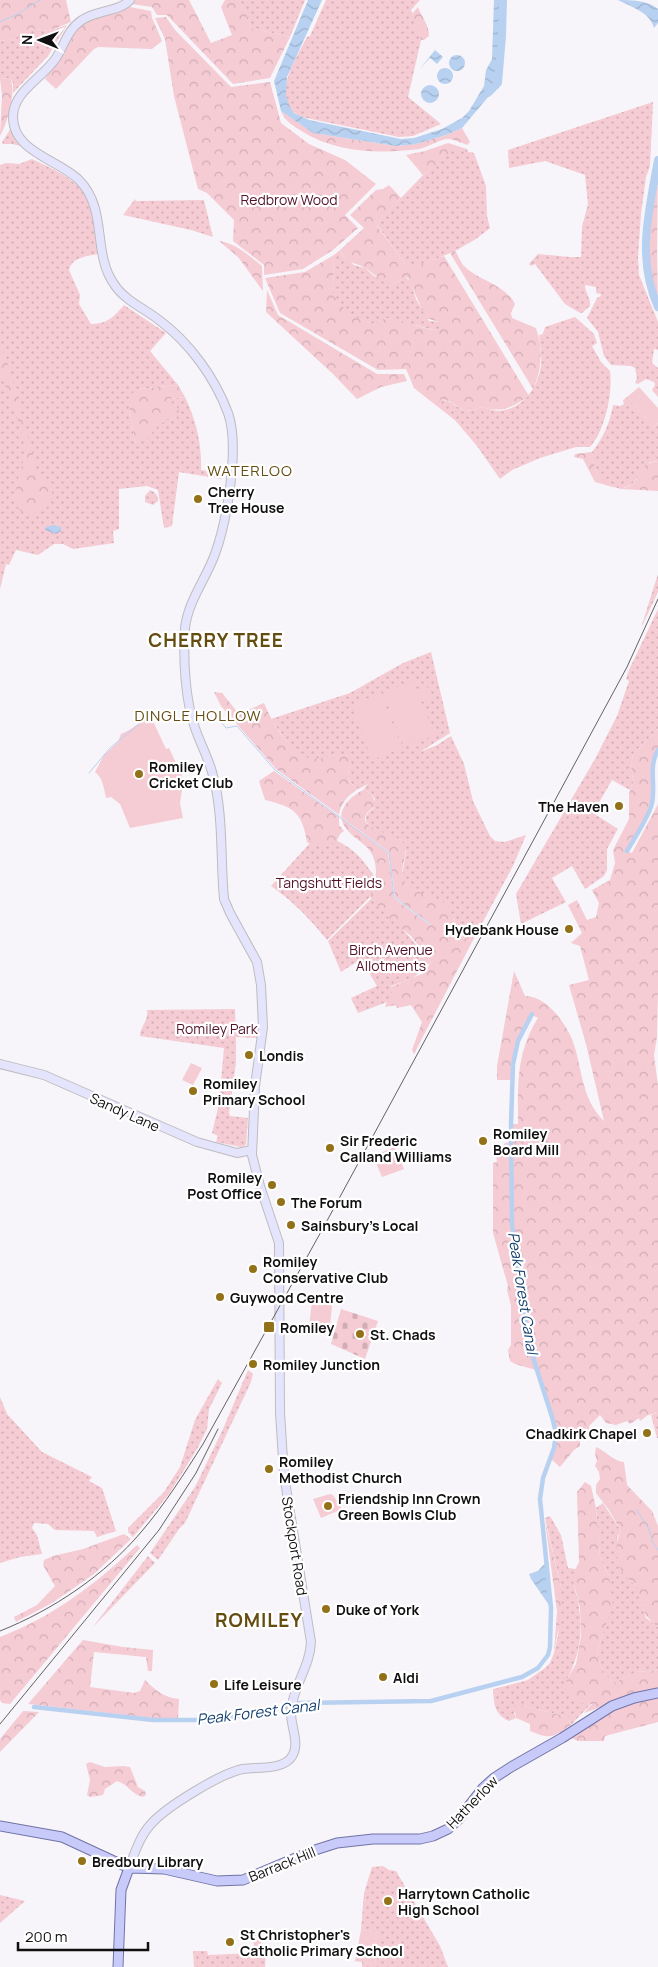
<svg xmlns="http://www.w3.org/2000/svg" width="658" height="1967" font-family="Manrope,sans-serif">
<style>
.green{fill:url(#green-dots)}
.forest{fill:url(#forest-crowns)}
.cemetery{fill:url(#cemetery-stones)}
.pitch{fill:#f5cbd4}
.water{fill:url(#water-waves)}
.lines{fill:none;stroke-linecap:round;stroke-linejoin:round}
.stream{stroke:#b8d1f1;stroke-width:1}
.canal{stroke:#b8d1f1;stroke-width:4.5}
.river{stroke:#b8d1f1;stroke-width:8}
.secondary-casing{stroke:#bebcbf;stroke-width:10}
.primary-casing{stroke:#7173a6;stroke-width:11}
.secondary{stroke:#e4e5fc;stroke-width:8}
.primary{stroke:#c8cbfa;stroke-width:9}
.rail{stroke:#636163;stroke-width:1}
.poi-dot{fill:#937118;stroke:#fff;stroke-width:2}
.labels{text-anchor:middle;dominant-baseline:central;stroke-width:4.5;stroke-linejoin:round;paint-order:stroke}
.park-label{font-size:14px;fill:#511229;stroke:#fff}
.poi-label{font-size:14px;font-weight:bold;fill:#111011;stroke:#fff;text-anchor:start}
.street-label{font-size:14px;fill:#111011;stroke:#fff}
.neighbourhood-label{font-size:15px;letter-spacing:1px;fill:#654d12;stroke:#fff}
.water-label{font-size:15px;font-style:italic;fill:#154070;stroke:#fff}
.district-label{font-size:19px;font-weight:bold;letter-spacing:1px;fill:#654d12;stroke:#fff}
</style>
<defs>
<pattern id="green-dots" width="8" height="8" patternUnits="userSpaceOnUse" patternTransform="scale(1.25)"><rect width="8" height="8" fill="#f5cbd4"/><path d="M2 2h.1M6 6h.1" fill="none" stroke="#d1adb5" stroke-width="1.8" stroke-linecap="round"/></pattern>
<pattern id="forest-crowns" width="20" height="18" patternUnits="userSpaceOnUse" patternTransform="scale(1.25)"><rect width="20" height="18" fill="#f5cbd4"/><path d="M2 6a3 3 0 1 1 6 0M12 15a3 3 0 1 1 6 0" fill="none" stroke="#d1adb5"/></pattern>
<pattern id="cemetery-stones" width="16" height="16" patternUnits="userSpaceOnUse" patternTransform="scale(1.25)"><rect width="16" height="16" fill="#f5cbd4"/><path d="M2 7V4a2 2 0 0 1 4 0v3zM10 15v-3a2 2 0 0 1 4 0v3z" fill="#d1adb5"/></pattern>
<pattern id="water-waves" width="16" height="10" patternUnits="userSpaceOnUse" patternTransform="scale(1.25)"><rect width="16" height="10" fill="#b8d1f1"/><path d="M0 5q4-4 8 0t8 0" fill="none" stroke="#9db2ce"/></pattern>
</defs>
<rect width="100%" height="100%" fill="#f7f5f9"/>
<!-- green -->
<path class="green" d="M239,0H305L290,37L251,28L248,17Z
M326,0H420L411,10L421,40L408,97L441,124L413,136L399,137L306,118C302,117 298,115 295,113C271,96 298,55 307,37L310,36Z
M67,25L48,56L13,93V83L10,78L0,79V41L22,37L29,28L49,31Z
M653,102L650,166L646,177L641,214L638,257L639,275L658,322V350L654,349L652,363L658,368V397L652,390L655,385L654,382L646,379L638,384L635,383L637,378L635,368L631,366L611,365L604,356L598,332L587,318L597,298L601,296L600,293L599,294L596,293V287L585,285C585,293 591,298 590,306L582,313H580L565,304L535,264L531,266L529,264L538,254L570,257H581L582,227L588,204L585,175L545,161L509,168L508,150Z
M11,128L21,146L12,144H3L2,142Z
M453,149L474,153L486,186L487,216L490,228L476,239L455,251L412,269L406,265L377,225L378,222L423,175Z
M32,159C55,170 83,181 91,207C96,222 96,239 98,254C88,256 72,257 69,270L80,295L79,304L91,324C107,324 114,317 124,305L166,333L150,351L178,385L139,389L129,406L135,443C152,437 149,431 161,423C166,420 172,419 177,417L178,409L167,399L185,397C196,420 202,444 201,470L225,473L222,479L179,472L172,526L164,528L158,490L147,486L119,489V529L113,531L114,543L73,549L63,544H54L38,555L16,550L9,565L6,564L0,589V165L6,163L19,164Z
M135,199L136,201L204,200L213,237L191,230L123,215Z
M340,250L343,256L354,265L365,268L374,276L393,284L405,277L410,281L416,299L429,321L440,322L439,330C422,330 395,316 384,319C380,320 377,323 373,324L347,314L333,294L334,255Z
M575,317L594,334L597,343L592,346L601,362L610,371C613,393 605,431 590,447H576L540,458L512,470L500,479L477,446L438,400C456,398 460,419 481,407C486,408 492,410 497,411C519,411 536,391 540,371C543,360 540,346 539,335L543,334L545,327Z
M627,397L654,427L658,423V461L650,462L632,484L621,489C597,482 595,474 592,452C603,438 610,423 613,405L620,406L624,404L623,400Z
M150,490C155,492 158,495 158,501L153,505L145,502V496Z
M658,575V592L641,628L657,577Z
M658,609V729L633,754L631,766L633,783L630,790L612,780L593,813L618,829L607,849V870L604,876L585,889L572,866L552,878L566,902L521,924L516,894L595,759L617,716L629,681L626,679L629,670Z
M431,652L450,733L420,752L437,745L451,736L464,764L473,801L490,836L495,841L505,842L526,835L513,866L472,942L458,934L454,920L448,907L410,888L404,882L402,876L406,852L401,840C388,834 349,825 374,808L375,799L371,793L363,790L368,784L358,789C340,776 352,772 351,755C340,753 328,758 316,759C294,760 282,734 271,719L350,693L403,663Z
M326,836C354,847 361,857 378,881L377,890L327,940C310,919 293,901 271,886L311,842Z
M374,896L431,962L413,978L391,986L395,999L358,1013L351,998L377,986L361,959L341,972L328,941Z
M235,1009L236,1032L258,1033L257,1038L236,1037V1063L229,1113L230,1116L248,1118L246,1145L241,1147L216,1142L218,1136L212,1133L219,1104L224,1048L140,1036C140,1027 149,1020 147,1010Z
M248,1370L253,1374L251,1382L185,1523L179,1529L158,1560L150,1553L195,1487L223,1429Z
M218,1379L222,1383L209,1409L207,1429L197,1449L169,1494L133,1537L128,1532V1528L164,1492L180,1467L195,1420Z
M0,1397L7,1414L42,1452L92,1477L89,1481L102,1488L116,1531L97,1537L94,1531L55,1530L48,1524L34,1523L32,1528L37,1535L42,1554L20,1557L0,1563Z
M658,1413V1438H657L651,1415Z
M603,1503L621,1531L617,1537L618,1558L623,1573L638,1588L646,1618L658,1627V1670L636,1672L614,1683L604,1674L597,1656L603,1632L609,1576L600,1557L596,1508Z
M550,1516L561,1535L568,1568L576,1569C570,1582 578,1595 579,1608C583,1635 579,1657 566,1681L592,1703L571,1725L568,1717L521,1705L514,1713L516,1718L509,1721C494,1714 494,1704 493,1689L528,1680L545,1668L550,1663L554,1653L558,1636L561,1587L545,1518Z
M148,1556L155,1563L92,1628Z
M383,1866L389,1870L396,1871L440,1946L448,1967H362V1962L375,1964L380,1933L361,1930L364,1893L372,1867Z
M0,1895L25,1901L0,1923Z
M253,1931L261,1936V1952L266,1955L265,1967H194L193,1951H207L208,1955L254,1953Z"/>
<!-- forest -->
<path class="forest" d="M0,0H66L71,22L49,31L29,28L22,37L0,41Z
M134,0H189L211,43L232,35L221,7L225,0H239L248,17L251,28L290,37L270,78L233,84L167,15H157L152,7L132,4Z
M130,7L151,11L152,18L162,41L152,49L98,47L94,49L56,89L45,79C61,57 65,31 92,18C104,13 118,12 130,7Z
M418,7C422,18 429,24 429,36L424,40H421L412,14Z
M166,17L175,30L231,87L270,82L281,123L309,144L345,160L376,184L345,215L358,228L333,250L303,269L264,275V265L233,241L234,220L207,193L198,189L174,96L165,39L155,18Z
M10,78C17,90 7,125 0,136L2,95L0,79Z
M281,111L313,133L396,146L416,144L446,135L462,128L470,142L467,145C462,143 455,140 449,139C439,139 429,147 419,149C381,154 337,153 303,132C294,126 285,122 281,111Z
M448,143L467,149L468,152L453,150L423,175L406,155L425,151Z
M658,160L657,251L658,307C636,258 649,211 658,160Z
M389,185L401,198L378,222L377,226L406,265L412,268L444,256L529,396C510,408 504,413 481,407C459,419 457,397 439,400L456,421L414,388L406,369L378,370L280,313L265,278L305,272L334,255L333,294L348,314L373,324C377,323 380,320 384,319C396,315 421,331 439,330V322L426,318L408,278L405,277L393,284C378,281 377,275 365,268C354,261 348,266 340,250L364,228L350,215L376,190L383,189Z
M219,241C236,243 249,256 262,266L263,291L238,257Z
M455,251C458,255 460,261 463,265C478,281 505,284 515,304L511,313L512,318L536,328C543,348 542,370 533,389L450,253Z
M267,290L278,315L377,374H404L407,381L381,387L357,399L334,375L266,312Z
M0,344L10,370L37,471L52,491L53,498L49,506L28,516C0,503 27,471 24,445C21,419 5,393 0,367C0,360 0,351 0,344Z
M178,385L185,397L168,399L178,409L180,414L177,417L162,422L155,429L149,438L135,443L129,406L132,393L139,389Z
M592,452C596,476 595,476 616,488L595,482L583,459L574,457L575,454Z
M658,461V491L621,489C624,488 629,486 632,484C645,473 635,465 658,461Z
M214,692L222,693L239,714L264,703C272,722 292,760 316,759C328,758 340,753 351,754C353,771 339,776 358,789C349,794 340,804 339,815L276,769L221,706Z
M658,729V750L652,767L654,791L652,804L627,851L632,853L658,804V988L657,1037L654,1055L658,1086V1413L648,1415L640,1421L639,1418L630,1424L627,1421L616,1425L606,1423L600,1415L589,1426L590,1430L585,1436L580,1437V1446L574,1450L560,1467L551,1459L556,1433L555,1426L536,1370L515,1364L510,1361L508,1350L511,1345V1306L507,1290L508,1286L493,1233V1163L497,1162L495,1150L501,1149L505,1143L512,1142L511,1124H518C518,1084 516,1053 538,1018L532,1015L518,1041L512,1080H497V1066L514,971L525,996C546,996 564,1021 572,1039C583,1068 580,1097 604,1121L586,1044L569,985L589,980L580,946L571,943L582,933L568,905L577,900L587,920L596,917L599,903L592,890L610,880L615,863L613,850L629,819V793L633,783L631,766L633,754Z
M274,771L339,817V825L344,831L340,834L336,843L318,844L313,846L307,842C302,812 294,807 265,800L259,781Z
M363,790L371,793L376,804C374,809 368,810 366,815C357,828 397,835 402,841C412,853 396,870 405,882C414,896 438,894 447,906C454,914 454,925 458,934L472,942L414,1054L412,1050L422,1022L411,1005L397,1008L396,1005L385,1007L390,994L393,992L391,987L424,973L431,962L411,936L389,918L370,897C374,888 376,880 376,871C375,839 348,843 341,818L388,853L394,898L430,925L431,924L395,897L389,852L341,817C342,804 352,796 363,790Z
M596,1447C605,1451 615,1462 624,1462L627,1485L652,1511L658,1526V1627C640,1613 645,1609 638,1590C636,1583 627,1579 623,1573C616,1562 614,1542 621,1531L609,1510L596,1493V1485L600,1479L599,1472L595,1466L597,1461L595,1454Z
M585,1482L591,1486L596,1508L600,1557L609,1576L613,1606L603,1632L597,1656L604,1674L614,1683L636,1672L658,1670V1689C632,1692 609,1705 584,1713L592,1704L581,1703L571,1697L566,1690V1681L576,1664L581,1636L580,1608L572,1576L579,1562L577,1492Z
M545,1521L561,1587L562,1608L554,1653L557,1611Z
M124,1534L131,1539L94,1574L52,1603L16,1622L14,1617L37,1605L55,1586L43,1565L44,1560L53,1556L83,1549Z
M137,1545L140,1548L10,1704L2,1703L0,1700V1637C53,1617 97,1583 137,1545Z
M83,1640L123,1647L153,1650L152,1671H148L146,1657L94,1652L90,1687L134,1693L140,1691L145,1680C155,1690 165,1698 179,1699L178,1719L153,1718L28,1704Z
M658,1698V1722L605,1736L604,1741H578L569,1737L607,1714L636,1700Z
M521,1705L568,1717L571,1725C554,1737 551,1740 530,1731V1724L516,1718L514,1706Z
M23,1711L39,1712L0,1752V1739Z
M90,1762L105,1767L123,1766L130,1767L138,1787L145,1791L146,1795L143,1797C132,1795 128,1784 117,1781L105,1789L103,1795L90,1797L87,1795L90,1780L86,1764Z"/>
<!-- cemetery -->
<path class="cemetery" d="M341,1309L378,1321L365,1359L331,1344Z"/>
<!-- pitch -->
<path class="pitch" d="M639,387L658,408V423L654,427L627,397Z
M413,681L435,735L404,747L383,692Z
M428,687L431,700L423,701L420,689Z
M381,693L402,748L372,760L351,705Z
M148,717H151L166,749L169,748L182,776L183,784L180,803L183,818L130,828L120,804L111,797L106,798C104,789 103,778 95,772L104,755L118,742L121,734C132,730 138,723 148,717Z
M191,1063L202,1068L193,1085L182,1080Z
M395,1147L404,1169L382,1177L373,1156Z
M312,1301L331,1304L332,1306L330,1327L324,1329L309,1326Z
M330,1494L333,1495L342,1509L321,1518L313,1499Z
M361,1930L381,1933L375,1964L355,1961Z"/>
<!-- water -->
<path class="water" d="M308,0H322L287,77L286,96L290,107L294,113L309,120L401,139L414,138L442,129L462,118L469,111L484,86L486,70L492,59L494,0H504L499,64L494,90L462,128L446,135L416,144L396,146L313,133L281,111L274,81Z
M618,0C632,0 647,0 658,9V23L654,28C650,12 631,7 618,0Z
M435,50L443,57L437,64L430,58L420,69Z
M449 63a8 8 0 1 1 16 0a8 8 0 1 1-16 0Z
M437 76a8 8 0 1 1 16 0a8 8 0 1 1-16 0Z
M421 94a9 9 0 1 1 18 0a9 9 0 1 1-18 0Z
M53,525L61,527V531L56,534L45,530L46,527Z
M546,1562L551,1608L531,1579L529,1574L538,1571Z"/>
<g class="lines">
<!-- stream -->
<path class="stream" d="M0,22L16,15L40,0
M218,718L226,728L237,726L275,770L389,853L394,897L430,924
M89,773L110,748L149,716L177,720
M636,1509L648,1527L653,1543L658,1550"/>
<!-- canal -->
<path class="canal" d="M627,851C634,839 650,815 652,803C656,784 648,767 658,750
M34,1707L153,1720H213L257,1713L300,1703L431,1701L522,1677L538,1668L548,1655L550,1647L551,1608L540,1499L543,1478L554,1448L556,1433L552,1417L529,1345L512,1224L511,1124L513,1064L518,1041L532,1014"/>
<!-- river -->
<path class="river" d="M488,93L498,83L502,36L503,0
M658,160C649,211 636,258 658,307"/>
<!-- secondary casing -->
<g class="secondary-casing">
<path id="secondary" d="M0,1064L44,1075L197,1142L237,1153L252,1150
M129,1868C135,1852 140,1836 151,1824C166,1807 221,1773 243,1769C257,1767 279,1770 290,1759C302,1745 290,1727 291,1711C293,1686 310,1667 311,1642L284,1475L280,1413L279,1243L260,1186L252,1155L255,1086L263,1027L261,985L257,962L230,913L224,899C220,857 224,813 212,772C208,757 200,743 195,728C185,700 183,657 185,628C188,601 206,579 215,554C227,521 240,446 228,413C215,378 190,343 159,320C145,309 124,300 114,284C92,253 108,209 79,180C59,160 13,152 13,117C13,91 43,78 56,58C65,44 67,30 82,20C96,10 119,12 130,0"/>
</g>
<!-- primary casing -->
<g class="primary-casing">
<path id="primary" d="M0,1826L62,1837L129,1868L164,1869L217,1881L243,1880L312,1851L337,1843L373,1839H420L433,1836L448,1829L458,1820L483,1788L494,1778L511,1767L562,1738L612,1706L634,1698L658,1693
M118,1967L121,1890L129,1868"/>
</g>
<!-- secondary -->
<use href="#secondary" class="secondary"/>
<!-- primary -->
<use href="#primary" class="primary"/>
<!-- rail -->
<path class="rail" d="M0,1631C53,1610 105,1575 142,1531C165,1504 184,1474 203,1444L322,1230L540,828L627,667L658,599
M0,1724L159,1530L196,1473L218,1429"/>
</g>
<!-- markers -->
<g class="poi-dot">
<circle cx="198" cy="499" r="5"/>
<circle cx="139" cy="774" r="5"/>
<circle cx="619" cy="806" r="5"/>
<circle cx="569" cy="929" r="5"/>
<circle cx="249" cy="1055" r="5"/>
<circle cx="193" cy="1091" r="5"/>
<circle cx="483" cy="1141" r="5"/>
<circle cx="330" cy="1148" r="5"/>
<circle cx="272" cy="1185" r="5"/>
<circle cx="281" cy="1202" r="5"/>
<circle cx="291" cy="1225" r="5"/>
<circle cx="253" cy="1269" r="5"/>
<circle cx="220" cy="1297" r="5"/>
<rect x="263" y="1321" width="12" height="12" rx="2.5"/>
<circle cx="360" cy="1334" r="5"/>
<circle cx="253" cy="1364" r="5"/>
<circle cx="647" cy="1433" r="5"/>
<circle cx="269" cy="1469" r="5"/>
<circle cx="328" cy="1506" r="5"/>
<circle cx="326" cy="1609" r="5"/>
<circle cx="383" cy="1677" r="5"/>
<circle cx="214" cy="1684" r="5"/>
<circle cx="82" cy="1861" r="5"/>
<circle cx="388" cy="1901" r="5"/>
<circle cx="230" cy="1942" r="5"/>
</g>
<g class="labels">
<!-- park labels -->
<g class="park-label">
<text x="289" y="199">Redbrow Wood</text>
<text x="329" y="882">Tangshutt Fields</text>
<text x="391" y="949">Birch Avenue<tspan x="391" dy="16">Allotments</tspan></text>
<text x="217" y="1028">Romiley Park</text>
</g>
<!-- poi labels -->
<g class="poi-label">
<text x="208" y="491">Cherry<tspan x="208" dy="16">Tree House</tspan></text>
<text x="149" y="766">Romiley<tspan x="149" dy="16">Cricket Club</tspan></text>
<text x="609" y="806" text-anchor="end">The Haven</text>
<text x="559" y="929" text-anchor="end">Hydebank House</text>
<text x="259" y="1055">Londis</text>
<text x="203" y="1083">Romiley<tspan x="203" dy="16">Primary School</tspan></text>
<text x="493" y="1133">Romiley<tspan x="493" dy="16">Board Mill</tspan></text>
<text x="340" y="1140">Sir Frederic<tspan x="340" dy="16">Calland Williams</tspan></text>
<text x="262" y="1177" text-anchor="end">Romiley<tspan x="262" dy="16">Post Office</tspan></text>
<text x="291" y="1202">The Forum</text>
<text x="301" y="1225">Sainsbury's Local</text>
<text x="263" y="1261">Romiley<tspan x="263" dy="16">Conservative Club</tspan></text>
<text x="230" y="1297">Guywood Centre</text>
<text x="280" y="1327">Romiley</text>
<text x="370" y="1334">St. Chads</text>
<text x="263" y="1364">Romiley Junction</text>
<text x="637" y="1433" text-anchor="end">Chadkirk Chapel</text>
<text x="279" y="1461">Romiley<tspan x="279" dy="16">Methodist Church</tspan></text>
<text x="338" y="1498">Friendship Inn Crown<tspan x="338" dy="16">Green Bowls Club</tspan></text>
<text x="336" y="1609">Duke of York</text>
<text x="393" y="1677">Aldi</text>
<text x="224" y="1684">Life Leisure</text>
<text x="92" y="1861">Bredbury Library</text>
<text x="398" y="1893">Harrytown Catholic<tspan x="398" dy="16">High School</tspan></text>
<text x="240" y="1934">St Christopher's<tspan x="240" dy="16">Catholic Primary School</tspan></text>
</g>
<!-- street labels -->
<g class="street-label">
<text transform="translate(125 1112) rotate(24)">Sandy Lane</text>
<text transform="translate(295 1546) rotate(81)">Stockport Road</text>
<text transform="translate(472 1802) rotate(-46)">Hatherlow</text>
<text transform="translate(282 1864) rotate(-22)">Barrack Hill</text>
</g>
<!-- neighbourhood labels -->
<g class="neighbourhood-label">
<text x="250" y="470">WATERLOO</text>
<text x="198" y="715">DINGLE HOLLOW</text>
</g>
<!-- water labels -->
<g class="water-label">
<text transform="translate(523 1293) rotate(81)">Peak Forest Canal</text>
<text transform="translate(258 1712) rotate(-7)">Peak Forest Canal</text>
</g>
<!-- district labels -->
<g class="district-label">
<text x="216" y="640">CHERRY TREE</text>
<text x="259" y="1620">ROMILEY</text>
</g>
</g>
<!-- north arrow -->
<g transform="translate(40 40) rotate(271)" stroke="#ffffff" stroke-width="4" paint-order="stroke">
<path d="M0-4L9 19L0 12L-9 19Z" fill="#111011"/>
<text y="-8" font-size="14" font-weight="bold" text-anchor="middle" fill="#111011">N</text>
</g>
<!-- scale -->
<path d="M18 1942v8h130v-8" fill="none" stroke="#111011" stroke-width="2.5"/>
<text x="25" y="1942" font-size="15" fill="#111011" stroke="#ffffff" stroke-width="4" paint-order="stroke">200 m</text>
</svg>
